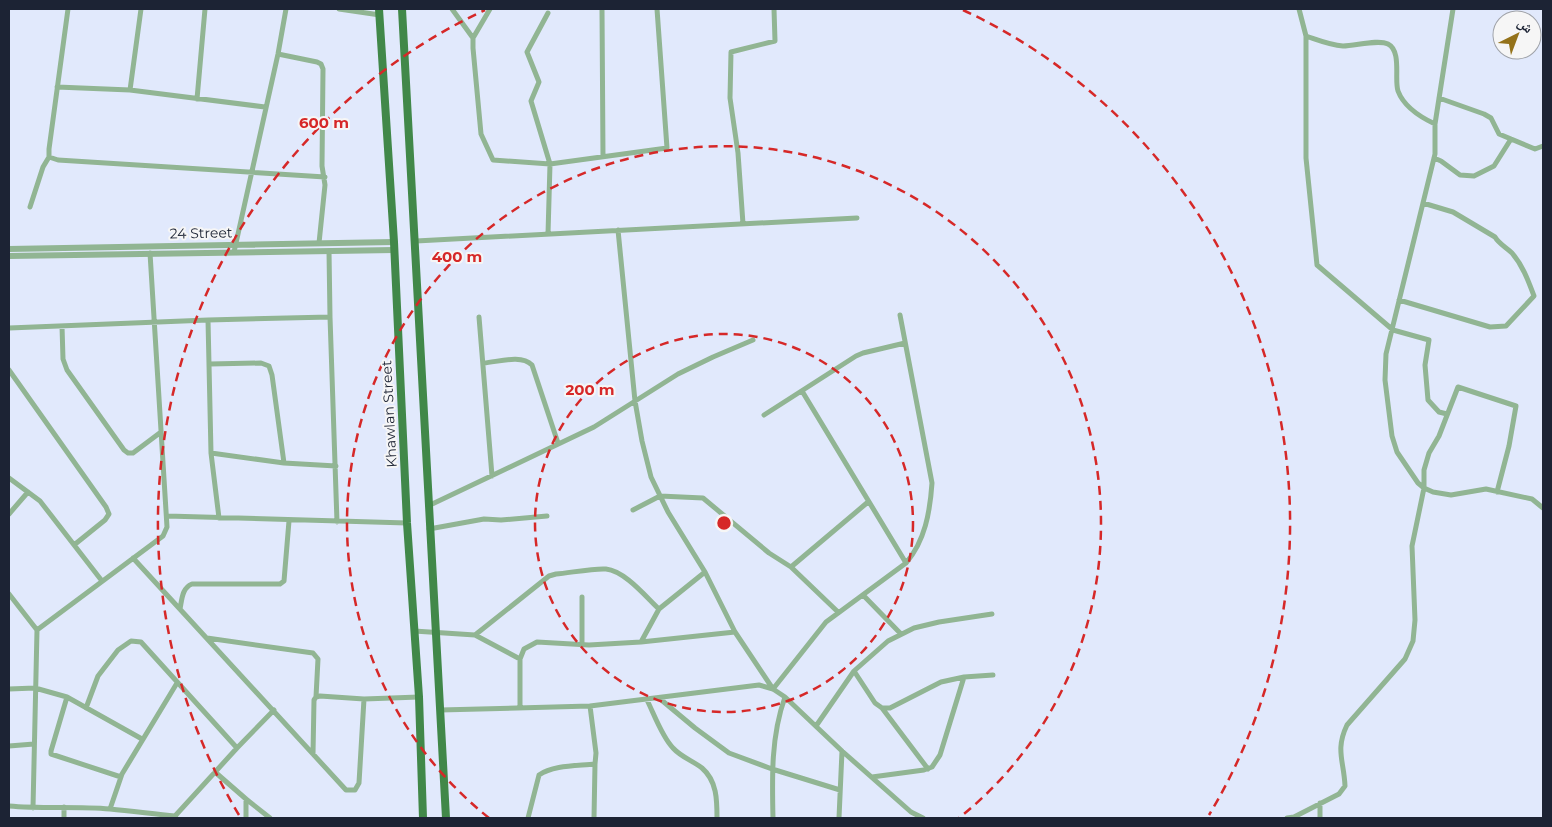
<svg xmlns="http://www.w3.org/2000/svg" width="1552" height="827" font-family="Montserrat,'Noto Naskh Arabic',sans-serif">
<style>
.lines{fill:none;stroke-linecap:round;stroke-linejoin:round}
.minor{stroke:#91b593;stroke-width:5}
.tertiary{stroke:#91b593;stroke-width:6}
.primary{stroke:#418849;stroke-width:8}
.ring{fill:none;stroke:#d62828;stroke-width:2.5;stroke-dasharray:9 6}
.labels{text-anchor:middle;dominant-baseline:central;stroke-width:4;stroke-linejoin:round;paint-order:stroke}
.street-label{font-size:14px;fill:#1c2334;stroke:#f6f6f6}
.centre{fill:#d62828;stroke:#f6f6f6;stroke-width:2.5}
.ring-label{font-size:15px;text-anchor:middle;font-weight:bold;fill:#d62828;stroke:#f6f6f6;stroke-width:4;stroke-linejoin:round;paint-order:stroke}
</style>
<rect width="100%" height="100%" fill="#e1e9fc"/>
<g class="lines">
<!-- minor -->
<path class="minor" d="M339,9L380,15
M452,9L473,38
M490,9L473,38V48L481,134L493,160L550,164L548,234
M602,9L603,157
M1299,9L1306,36C1318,40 1330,45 1343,46C1355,46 1378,39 1388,44C1402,51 1394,80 1398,91C1404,107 1420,117 1435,124
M1453,9L1435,124V154L1386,354L1385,380L1392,436L1397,452L1418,483L1424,488L1433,492L1451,495L1486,489L1532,499L1543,508
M548,13L527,52L539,82L531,101L550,164L667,148L657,9
M1306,36V158L1317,265L1393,330L1429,340L1425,365L1428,400L1439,412L1447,414
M278,54L317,62L321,64L323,69L322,166L325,185L319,243
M57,87L130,90L265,107
M130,90L141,9
M1439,98L1484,114L1491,118L1499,134L1535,149L1543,146
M197,99L205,9
M49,157L58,160L325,177
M1434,158L1441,161L1460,175L1474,176L1494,166L1511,139
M30,207L43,167L49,157V149L68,9
M743,224L738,153L730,98L731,52L775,41L774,9
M618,230L635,401L642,441L651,477L668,512L705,572L735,632L773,689
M416,241L857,218
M329,251L330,317L337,522
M234,252L278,54L286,9
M1399,300L1490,327L1506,326L1534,296C1528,280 1523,266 1512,253C1506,247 1499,244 1495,237L1453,212L1423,203
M479,317L492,476
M208,320L211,453L219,518
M62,326L63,359L67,370L124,450L128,453H133L161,432
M9,328L208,320L330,317
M484,363C498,362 521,354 532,365L558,443
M210,364L261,363L269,366L272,375L284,463
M9,370L106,507L109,514L105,520L74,545
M802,391L906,563
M764,415L856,356L863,353L905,343
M211,453L284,463L336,466
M9,478L40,501L102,581
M428,506L594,427L678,374L713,357L753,340
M633,510L660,496L703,498L769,553L791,567L838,612
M9,514L28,492
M167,516L407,523
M429,529L484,519L501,520L547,516
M133,558L346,790H355L359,783L364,699
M791,567L868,502
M9,594L37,630L33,808
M863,595L901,634
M180,609C182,599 182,588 192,584H280L284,581L289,521
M37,630L163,536L167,527L150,253
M414,631L475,635L520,659
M475,635L549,576L556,574C569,573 594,568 606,569C625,571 646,597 659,609
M207,638L313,653L318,659L316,697L314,700L313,754
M641,642L659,609L705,572
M582,645V597
M854,671L875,703L882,708H890L941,682L964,677L993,675
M9,689L35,688L67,697L142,739
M773,689L826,622L906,563C925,541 930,512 932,483L900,315
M67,697L51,751V754L121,777
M316,697L320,696L364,699L419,697
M659,698L695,728L729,753L772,769L840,790
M647,700C654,714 662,737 673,748C681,757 693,761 702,768C717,781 717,800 717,818
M590,706L596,753L595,764L594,818
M86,708L98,676L118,650L131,641L141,642L237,748
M520,708V659L524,649L537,642L589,645L641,642L735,632
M882,708L928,769
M440,710L590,706L759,685L773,689L785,697L842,751L911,812L923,818
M816,726L854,671L888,641L914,628L939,622L992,614
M9,746L34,744
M215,772L246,799V818
M872,777L924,770L932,767L940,755L964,677
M246,799L270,818
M9,806C42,809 76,806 110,809C132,811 154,814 175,816
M64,807V818
M110,809L122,774L177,683
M176,818L175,816L237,748L274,710
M528,818L539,775C553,765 577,766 595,764
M773,818C772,777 771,736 785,697
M839,818L842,751
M1287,818L1294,817L1339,794L1345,786C1344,761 1335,750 1347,725L1405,659L1413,641L1415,620L1412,546L1424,488V470L1429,453L1439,436L1458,387L1516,406L1509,446L1497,492
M1320,818V803"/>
<!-- tertiary -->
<path class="tertiary" d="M9,249L394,242
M9,256L394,250"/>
<!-- primary -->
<path class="primary" d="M379,9L394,242L407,523L419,697L423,818
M402,9L446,818"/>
</g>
<!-- distance rings -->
<g class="ring">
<circle cx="724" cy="523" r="189"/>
<path d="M489 818A377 377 0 1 1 959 818"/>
<path d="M239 815A566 566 0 0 1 485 10M963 10A566 566 0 0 1 1209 815"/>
</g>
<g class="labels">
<!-- street labels -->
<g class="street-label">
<text transform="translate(201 233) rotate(-1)">24 Street</text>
<text transform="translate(389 414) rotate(-93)">Khawlan Street</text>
</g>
</g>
<circle cx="724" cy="523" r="8" class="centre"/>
<g class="ring-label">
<text x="324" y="128">600 m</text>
<text x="457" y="262">400 m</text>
<text x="590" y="395">200 m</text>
</g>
<!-- border -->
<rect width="1552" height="827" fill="none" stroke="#1c2334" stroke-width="20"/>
<!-- north arrow -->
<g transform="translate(1517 35) rotate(42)"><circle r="24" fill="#f6f6f6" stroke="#9fa2a8"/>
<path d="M0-4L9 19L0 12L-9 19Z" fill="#94721a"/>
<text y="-8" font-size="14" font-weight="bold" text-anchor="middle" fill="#1c2334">ش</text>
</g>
</svg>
